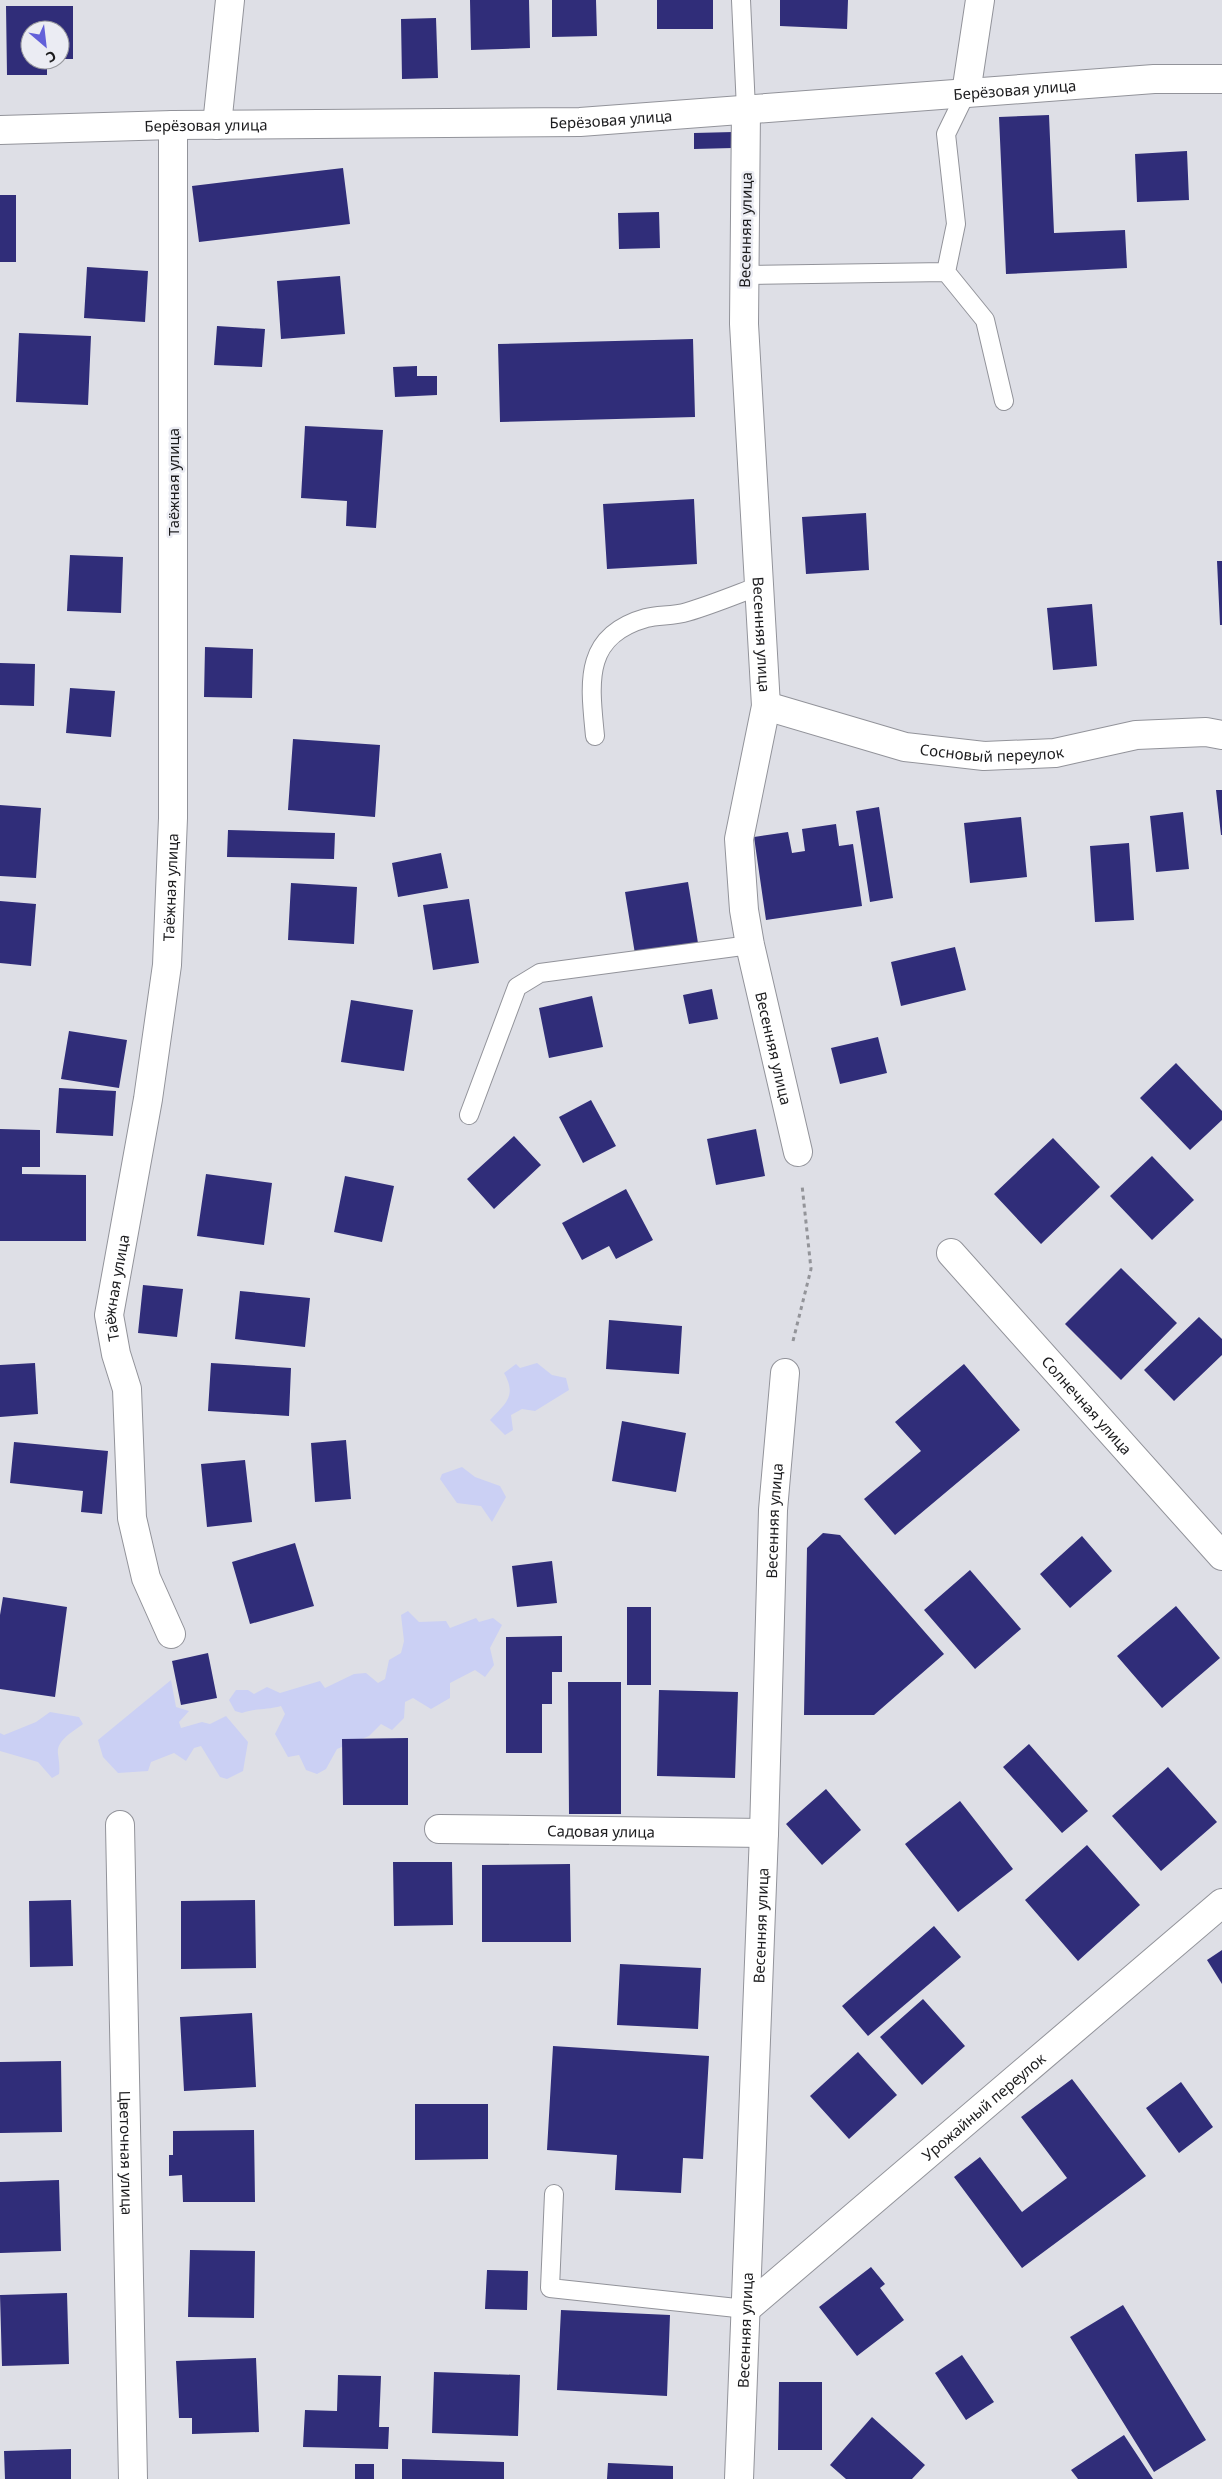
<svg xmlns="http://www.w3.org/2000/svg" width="1222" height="2479" font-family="'Noto Sans',sans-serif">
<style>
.green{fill:#cbd0f4}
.building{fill:#302d79}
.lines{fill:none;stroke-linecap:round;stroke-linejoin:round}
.lane-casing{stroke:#92939a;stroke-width:20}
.street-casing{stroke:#92939a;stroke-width:30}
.path{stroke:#939499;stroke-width:3;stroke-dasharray:4 4;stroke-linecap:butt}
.lane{stroke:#fff;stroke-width:18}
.street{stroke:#fff;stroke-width:28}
.labels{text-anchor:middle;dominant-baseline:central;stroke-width:5;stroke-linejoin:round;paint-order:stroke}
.street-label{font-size:15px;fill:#1c1c1e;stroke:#ebecf3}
</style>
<rect width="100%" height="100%" fill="#dedfe6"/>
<!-- green -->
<path class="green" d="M537,1363L552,1375L566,1378L569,1390L535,1411L522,1409L511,1415L513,1430L505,1435L490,1420C506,1403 517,1396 504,1373L516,1364L520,1368Z
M462,1467L475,1477L500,1486L506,1497L492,1522L481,1506L457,1503L440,1479L442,1474Z
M408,1611L419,1622L446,1621L450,1628L476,1618L479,1622L493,1618L502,1625L490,1648L494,1665L485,1677L475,1670L450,1683V1698L431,1709L413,1698L405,1702L404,1718L392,1730L381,1724L369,1736L337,1749L326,1769L317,1774L306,1770L299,1755L288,1757L275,1734L285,1714L281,1706C267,1710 256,1708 242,1713L235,1711L229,1700L236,1690H248L254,1694L267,1687L280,1693L320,1681L325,1688L354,1674L366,1673L378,1683L385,1679L389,1660L401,1653L404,1641L401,1615Z
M171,1680L176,1707L189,1711L179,1722L181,1728L202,1722L210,1724L226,1716L248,1742L243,1771L227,1779L220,1777L201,1746L194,1748L186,1761L174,1753L151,1762L148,1771L118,1773L103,1757L98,1740Z
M50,1712L79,1717L83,1724C73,1732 56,1740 58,1754C59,1762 60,1767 59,1774L52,1778L38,1762L0,1751V1733L4,1735L36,1722Z"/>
<!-- building -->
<path class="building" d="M470,0H529L530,48L471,50Z
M552,0H596L597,36L552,37Z
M657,0H713V29H657Z
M780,0H848L847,29L780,26Z
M6,6H73V59H60V30H30V60H47V75H7Z
M436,18L438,78L402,79L401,19Z
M1049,115L1054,233L1125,230L1127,268L1006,274L999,117Z
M733,132V148L694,149V133Z
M1187,151L1189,200L1137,202L1135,154Z
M343,168L350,224L199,242L192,186Z
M0,195H16V262H0Z
M659,212L660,248L619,249L618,213Z
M87,267L148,271L145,322L84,318Z
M340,276L345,334L281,339L277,281Z
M217,326L265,329L262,367L214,365Z
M19,333L91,336L88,405L16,402Z
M693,339L695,417L500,422L498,344Z
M417,366V376H437V395L395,397L393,367Z
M305,426L383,430L376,528L346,526L347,501L301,498Z
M694,499L697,564L607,569L603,504Z
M866,513L869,570L806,574L802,517Z
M70,555L123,557L121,613L67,611Z
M1217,561H1222V625H1220Z
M1092,604L1097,666L1053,670L1047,608Z
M205,647L253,649L252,698L204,697Z
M0,663L35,664L34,706L0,705Z
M70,688L115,691L111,737L66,733Z
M293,739L380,745L375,817L288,810Z
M1216,790H1222V835H1221Z
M0,805L41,808L36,878L0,876Z
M879,807L893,898L870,902L856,811Z
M1183,812L1189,869L1156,872L1150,816Z
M1021,817L1027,877L970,883L964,823Z
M836,824L839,846L853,844L862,906L766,920L754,837L788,832L792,853L805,851L802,829Z
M228,830L335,833L334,859L227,857Z
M1129,843L1134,920L1095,922L1090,846Z
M441,853L448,888L398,897L392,863Z
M688,882L698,943L635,954L625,892Z
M291,883L357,887L354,944L288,940Z
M469,899L479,963L433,970L423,905Z
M0,901L36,904L31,966L0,963Z
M955,947L966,990L901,1006L891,962Z
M712,989L718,1019L689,1024L683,995Z
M592,996L603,1047L549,1058L539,1008Z
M351,1000L413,1010L404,1071L341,1062Z
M69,1031L127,1040L119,1088L61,1079Z
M878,1037L887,1073L840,1084L831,1048Z
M1176,1063L1222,1111V1120L1190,1150L1140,1098Z
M59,1088L116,1091L113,1136L56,1133Z
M591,1100L616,1146L583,1163L559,1117Z
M0,1129L40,1130V1167H22V1174L86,1175V1241H0Z
M756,1129L765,1176L716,1185L707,1139Z
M514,1136L541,1165L494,1209L467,1179Z
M1053,1138L1100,1187L1041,1244L994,1194Z
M1152,1156L1194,1200L1152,1240L1110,1196Z
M206,1174L272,1183L264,1245L197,1236Z
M345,1176L394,1186L382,1242L334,1232Z
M626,1189L653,1240L616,1259L609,1246L582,1260L562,1223Z
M1121,1268L1177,1323L1121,1380L1065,1324Z
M143,1285L183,1289L177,1337L138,1333Z
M240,1291L310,1298L305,1347L235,1339Z
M1199,1317L1222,1339V1355L1174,1401L1144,1370Z
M609,1320L682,1326L679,1374L606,1369Z
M35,1363L38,1414L0,1417V1365Z
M211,1363L291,1368L289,1416L208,1411Z
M964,1364L1020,1430L895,1535L864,1499L921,1451L895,1422Z
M622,1421L686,1433L676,1492L612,1481Z
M346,1440L351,1499L315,1502L311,1443Z
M14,1442L108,1451L102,1514L81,1512L83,1491L10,1483Z
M245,1460L252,1522L207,1527L201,1464Z
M823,1533L840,1535L944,1654L874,1715H804L807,1548Z
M1082,1536L1112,1571L1070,1608L1040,1574Z
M295,1543L314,1606L250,1624L232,1562Z
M552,1561L557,1603L517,1607L512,1566Z
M970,1570L1021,1629L975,1669L924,1610Z
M3,1597L67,1607L55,1697L0,1689V1615Z
M1176,1606L1220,1658L1162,1708L1117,1656Z
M627,1607H651V1685H627Z
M562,1636V1672H552V1704H542V1753H506V1637Z
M208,1653L217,1698L181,1705L172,1661Z
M568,1682H621V1814H569Z
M659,1690L738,1692L735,1778L657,1776Z
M408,1738V1805H343L342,1739Z
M1029,1744L1088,1811L1062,1833L1003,1767Z
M1168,1767L1217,1822L1161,1871L1112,1816Z
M826,1789L861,1830L822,1865L786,1824Z
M960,1801L1013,1869L958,1912L905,1844Z
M1087,1845L1140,1905L1078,1961L1025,1900Z
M393,1862H452L453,1925L394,1926Z
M570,1864L571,1942H482V1865Z
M71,1900L73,1966L30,1967L29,1901Z
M255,1900L256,1968L181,1969V1901Z
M934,1926L961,1957L868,2036L842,2006Z
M1222,1950V1984L1207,1960Z
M620,1964L701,1968L698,2029L617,2025Z
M923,1999L965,2046L922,2085L880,2037Z
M252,2013L256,2087L184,2091L180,2017Z
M553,2046L709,2056L703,2159L683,2158L681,2193L615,2190L617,2155L547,2150Z
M858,2052L897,2095L849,2139L810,2096Z
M61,2061L62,2132L0,2133V2062Z
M1072,2079L1146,2176L1022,2268L954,2177L980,2157L1022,2212L1067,2178L1021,2117Z
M1181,2082L1213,2127L1179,2153L1146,2108Z
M415,2104H488V2159L415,2160Z
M254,2130L255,2202H183L182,2175L169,2176V2155H173V2131Z
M59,2180L61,2251L0,2253V2182Z
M190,2250L255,2251L254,2318L188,2317Z
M871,2267L885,2284L880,2288L904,2320L857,2356L819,2307Z
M487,2270L528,2271L527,2310L485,2309Z
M67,2293L69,2364L2,2366L0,2295Z
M1123,2305L1206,2440L1154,2472L1070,2337Z
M561,2310L670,2315L667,2396L557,2390Z
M962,2355L994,2402L966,2420L935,2373Z
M256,2358L259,2432L192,2434V2418H179L176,2361Z
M434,2372L520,2375L518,2436L432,2433Z
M338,2375L381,2376L379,2427H389L388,2449L303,2447L305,2410L337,2411Z
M779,2382H822V2450H778Z
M872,2417L925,2465L912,2479H846L830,2465Z
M1124,2435L1153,2479H1078L1071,2470Z
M71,2449V2479H5L4,2451Z
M402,2459L504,2462V2479H402Z
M608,2463L673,2466V2479H607Z
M355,2464H374V2479H355Z"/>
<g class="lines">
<!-- lane casing -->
<g class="lane-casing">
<path id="lane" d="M741,0L746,109
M946,272L956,224L946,134L966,93
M744,275L946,272L985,320L1004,401
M595,736C590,684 582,636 646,618C659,615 674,616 687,612C711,605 735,595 759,586
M469,1115L517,987L540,973L750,945
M554,2194L550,2288L746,2309"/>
</g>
<!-- street casing -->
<g class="street-casing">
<g id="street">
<path d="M966,93L980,0"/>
<path id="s1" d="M746,109L744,324L766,706L739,839L744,910L750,945L798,1152"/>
<path d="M217,125L230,0"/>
<path id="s2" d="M0,130L173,125L580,122L1154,79H1222"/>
<path id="s3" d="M766,706L905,747L984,756L1055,753L1136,735L1206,732L1222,735"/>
<path id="s4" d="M951,1253L1222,1556"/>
<path id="s5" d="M171,1634L146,1578L132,1518L127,1389L116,1354L109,1315L148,1099L167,965L173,818V125"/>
<path id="s6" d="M120,1825L133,2479"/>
<path id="s7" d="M439,1829L764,1833"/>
<path id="s8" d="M746,2309L1222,1903"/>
<path id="s9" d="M739,2479L764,1833L773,1510L785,1373"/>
</g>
</g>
<!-- path -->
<path class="path" d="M793,1341L811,1269L802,1185"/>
<!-- lane -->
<use href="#lane" class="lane"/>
<!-- street -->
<use href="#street" class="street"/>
</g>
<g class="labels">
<!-- street labels -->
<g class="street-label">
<text stroke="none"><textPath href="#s2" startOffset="1016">Берёзовая улица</textPath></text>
<text stroke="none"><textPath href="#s2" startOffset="611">Берёзовая улица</textPath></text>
<text stroke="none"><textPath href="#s2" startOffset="206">Берёзовая улица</textPath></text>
<text transform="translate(745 230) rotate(-89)">Весенняя улица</text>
<text transform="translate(173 482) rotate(-90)">Таёжная улица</text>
<text stroke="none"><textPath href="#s1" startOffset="526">Весенняя улица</textPath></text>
<text stroke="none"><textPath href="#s3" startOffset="232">Сосновый переулок</textPath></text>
<text stroke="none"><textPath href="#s5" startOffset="761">Таёжная улица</textPath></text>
<text stroke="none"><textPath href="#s1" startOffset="946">Весенняя улица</textPath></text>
<text stroke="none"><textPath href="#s5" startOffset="356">Таёжная улица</textPath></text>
<text stroke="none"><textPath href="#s4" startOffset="204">Солнечная улица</textPath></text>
<text stroke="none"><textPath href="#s9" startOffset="959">Весенняя улица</textPath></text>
<text stroke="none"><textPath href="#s7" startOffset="162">Садовая улица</textPath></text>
<text stroke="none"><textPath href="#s9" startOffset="554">Весенняя улица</textPath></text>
<text stroke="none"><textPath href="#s8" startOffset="312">Урожайный переулок</textPath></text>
<text stroke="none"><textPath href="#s6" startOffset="328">Цветочная улица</textPath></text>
<text stroke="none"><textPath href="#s9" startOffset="149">Весенняя улица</textPath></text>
</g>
</g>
<!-- north arrow -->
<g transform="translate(45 45) rotate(152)"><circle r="24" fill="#ebecf3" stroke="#98999e"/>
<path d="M0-4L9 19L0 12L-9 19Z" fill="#6260d9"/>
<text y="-8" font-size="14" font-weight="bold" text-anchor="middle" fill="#1c1c1e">С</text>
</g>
</svg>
